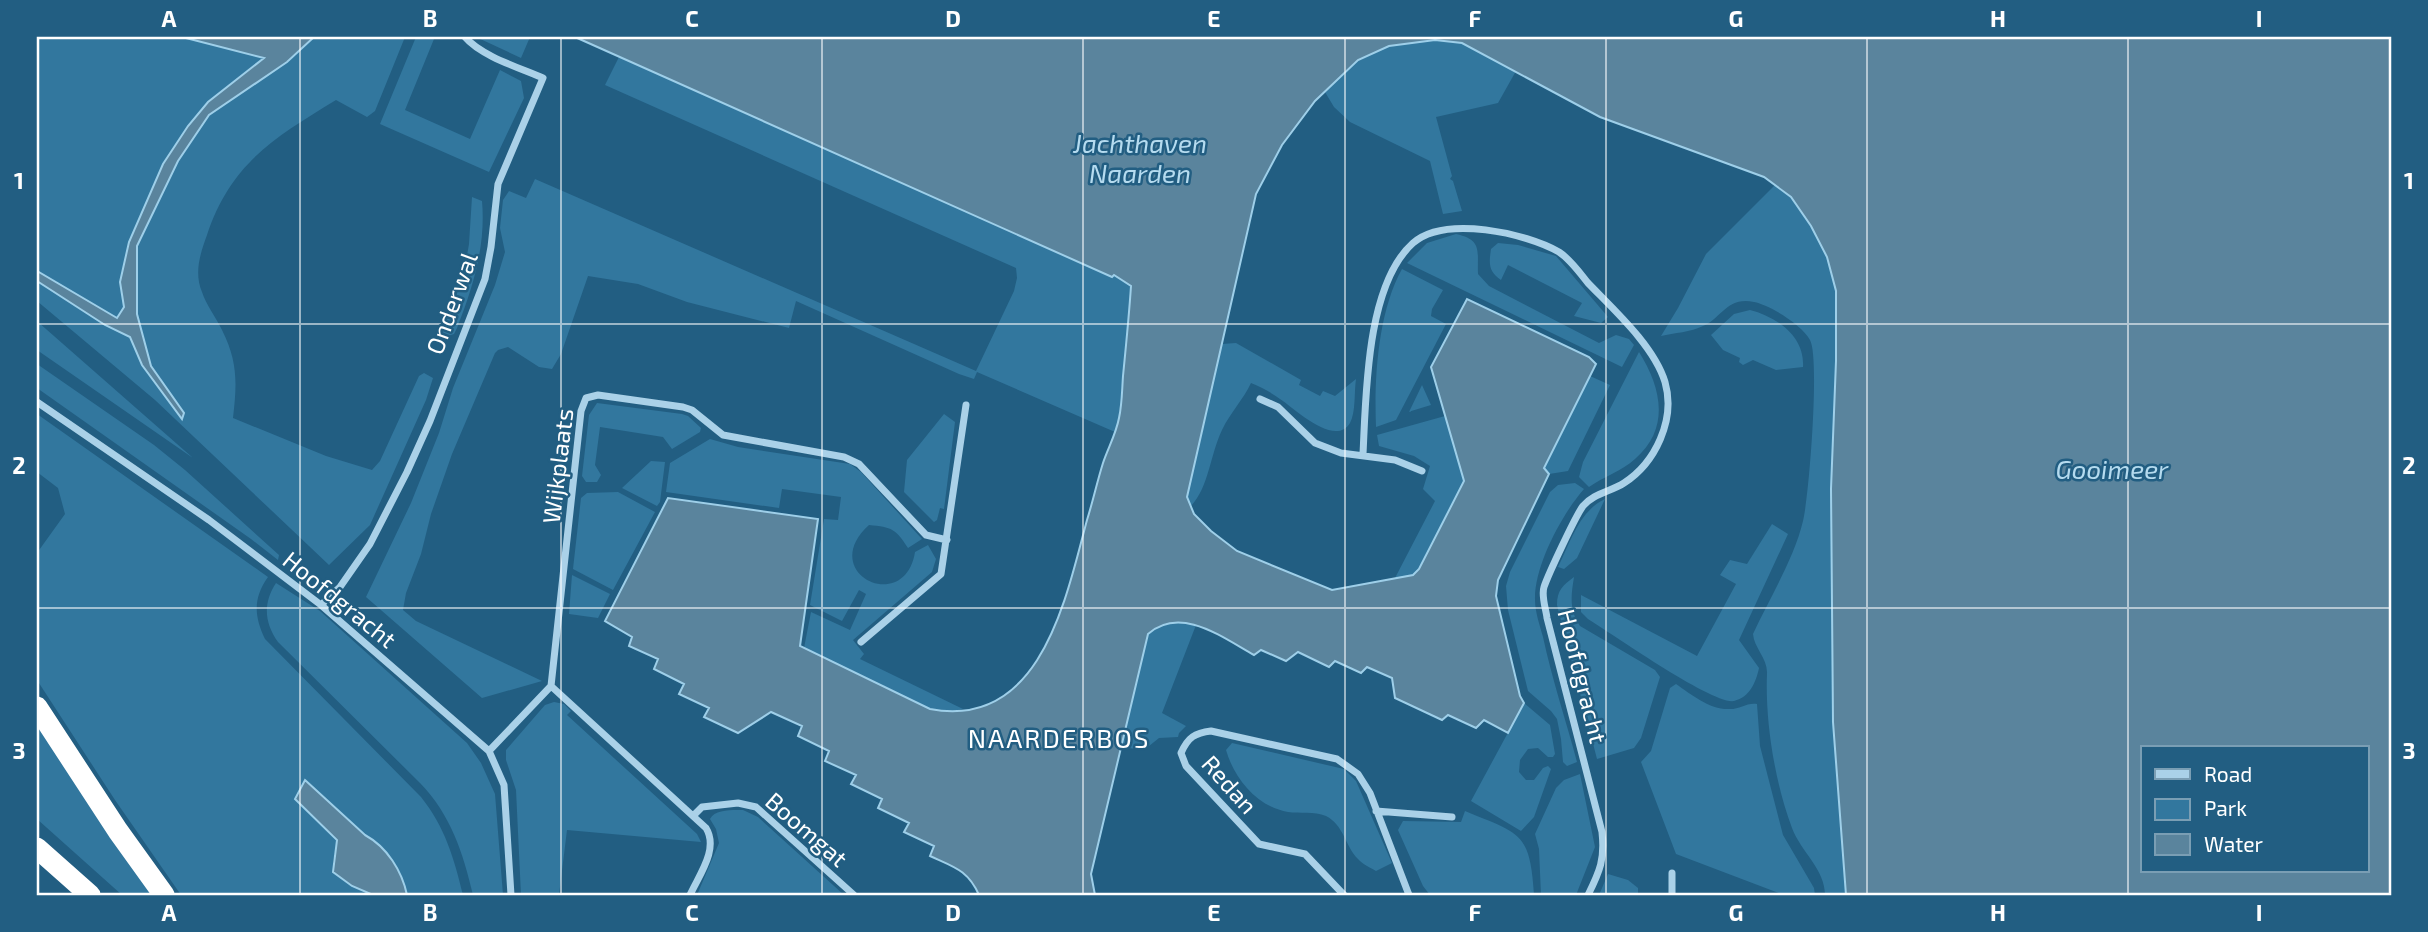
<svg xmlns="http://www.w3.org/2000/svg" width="2428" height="932" font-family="'Exo 2',sans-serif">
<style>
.green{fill:#32779e}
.water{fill:#5a849d;stroke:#9ecfe9;stroke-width:2;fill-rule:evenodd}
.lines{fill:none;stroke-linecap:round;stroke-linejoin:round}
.street{stroke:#aad1e8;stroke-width:7}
.highway{stroke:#fff;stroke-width:21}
.grid{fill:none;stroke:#fff;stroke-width:2;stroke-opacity:0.55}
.labels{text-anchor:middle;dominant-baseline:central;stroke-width:5;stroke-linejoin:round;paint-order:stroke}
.street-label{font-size:24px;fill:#fff;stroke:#225e82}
.water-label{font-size:26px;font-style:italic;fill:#b5dbef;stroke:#225e82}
.neighbourhood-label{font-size:26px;letter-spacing:2px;fill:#fff;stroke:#225e82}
.neatline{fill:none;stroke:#fff;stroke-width:2.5}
.grid-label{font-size:23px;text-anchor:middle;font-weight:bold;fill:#fff}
</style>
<rect width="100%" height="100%" fill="#225e82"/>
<!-- green -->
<path class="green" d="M37,37H182L265,58L208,102L188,126L163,164L129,242L120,282L124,307L117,318L37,271Z
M314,37H405L375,111L367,117L336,100C274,138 231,163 207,235C200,254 194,273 202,292C206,305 216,317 222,330C238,362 237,383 233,418L326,456L372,470L380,461L419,376L424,373L433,378L426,400L370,525L329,565L155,400L37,301V281L105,325L130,337L142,365L181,418L184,412L151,366L137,314V246L178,161L209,115L287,62Z
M416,37H437L434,39L405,110L470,139L500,70L521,81L524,98L489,172L380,124Z
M476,37H530L521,58Z
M1435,40L1462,43L1516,71L1498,103L1436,117L1452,176L1450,179L1453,181L1462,211L1443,214L1430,161L1350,122L1334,107L1325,92L1358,60L1389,46Z
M620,55L1112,277L1114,275L1131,286L1119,419L1115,432L977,372L974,379L959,374L796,301L789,328L687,302L638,284L588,276L561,354L552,369L539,367L508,347L498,350L495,353L452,454L431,514L421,554L406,593L403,610L416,621L542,681L482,698L366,597L411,503L439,433L453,388L495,285L505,252L500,228L503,200L509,191L526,198L535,179L976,371L1014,291L1017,278L1016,268L605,85Z
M1775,185L1791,197L1811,226L1827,257L1836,291V361L1831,489L1833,722L1846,895H1825C1825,869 1801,852 1792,828C1775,783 1765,722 1767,674C1768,659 1754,648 1753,634C1769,599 1794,559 1803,521C1809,497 1820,358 1810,340C1802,325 1770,305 1754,302C1727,296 1721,319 1703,326C1691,332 1674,333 1661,336L1678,308L1706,254Z
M472,197L482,201C486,246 473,287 457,328L454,334L448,336L442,332L463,278L469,244Z
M1456,234C1483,240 1477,251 1478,274L1489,286L1599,343L1616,335L1629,339L1634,345L1622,367L1407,263L1427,243Z
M1498,243L1518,245L1556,256L1608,317L1601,323L1574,316L1582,303L1508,265L1501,280C1488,271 1489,263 1491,249Z
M1402,269L1443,290L1432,309L1431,316L1446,324L1396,420L1376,427C1374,378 1378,312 1402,269Z
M1750,310C1777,317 1805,336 1803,367L1776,370L1753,360L1743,365L1739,362L1740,358L1723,350L1711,335L1734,314Z
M37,321L38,322L193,458L37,350Z
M1236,343L1301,380L1299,385L1320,396L1323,391L1335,396L1356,379C1354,392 1356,412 1350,423C1335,448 1294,408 1280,399C1272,393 1261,387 1251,383C1243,400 1230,413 1222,430C1210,455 1209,487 1191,506L1187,497L1222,344Z
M1639,352C1661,387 1671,428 1635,459C1622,471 1603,477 1589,487L1579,477L1583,462Z
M37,364L154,445L185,470L279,555L278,560L251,539L37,388Z
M1590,376L1610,385L1568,471L1549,474L1544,469Z
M1422,385L1431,405L1408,412H1409Z
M597,403L682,414L688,416L701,428L700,432L672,449L663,437L600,427L595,465L601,475L597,482H586L582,476L589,415Z
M37,414L268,577C253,598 254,616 265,639L421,797C445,827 454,858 463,895H407C391,836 345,825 295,799L337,840L333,863L352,886L373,895H181L115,800L37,680V553L65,514L58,488L37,472Z
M944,414L955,422L944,509L940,508L937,520L934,522L904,492L907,460Z
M1445,416L1464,481L1419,569L1413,575L1394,580L1435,501L1423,489L1430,466L1414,456L1379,446L1377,435Z
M710,439L738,447L850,464L861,472L922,539L908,548C896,529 892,527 869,525C816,573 905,616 915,552L928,545L936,559L932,572L853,640L864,654L860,659L963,709L947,712L930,709L804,648L811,612L850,630L866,594L859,590L842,621L810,605L824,519L838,520L841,497L782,489L779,508L666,492L670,463Z
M651,461L665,462L660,502L657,506L622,488Z
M1575,483L1584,489C1562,514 1534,566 1535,600C1535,612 1540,626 1543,637C1552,679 1566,721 1577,762L1567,766L1563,762L1561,739L1557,719L1551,711L1528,691L1508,610L1506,586L1510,572L1550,492L1558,485Z
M618,492L655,512L613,590L573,569L581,498L587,493Z
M1605,499L1577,558L1564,569L1558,567C1570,543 1579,511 1605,499Z
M1772,524L1788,534L1739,640L1759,668C1756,682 1750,697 1734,701C1713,705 1611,633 1588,619L1581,612V595L1697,656L1736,584L1720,575L1730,560L1747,564Z
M572,575L610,594L598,618L569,614Z
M1574,577C1571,596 1569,610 1580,626L1655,670L1660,677L1641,738L1634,748L1597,759L1557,605C1557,590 1563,585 1574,577Z
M276,583L320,611L467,743L481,763L495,794L503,895H473C463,853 451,815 420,783L278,642C264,622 263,603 276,583Z
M1174,622L1196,625L1162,713L1186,726L1179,733L1178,737L1159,738L1144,750L1121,747L1148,633L1157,626Z
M1676,684C1692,695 1710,710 1730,709C1740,709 1748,702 1757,704L1760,746L1783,835L1814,888L1815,895H1784L1676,854L1641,762L1651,751L1670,688Z
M554,702L564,704L571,711L567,715L697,834L701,842L567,830L559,895H521L516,790L506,760V750L545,705Z
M1524,703L1550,725L1555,754L1553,757H1548L1538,748L1528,749L1520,760L1519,772L1526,780H1534L1543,768L1548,766L1551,769L1534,817L1521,831L1471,801Z
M37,719L155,895H122L37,819Z
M1232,743L1344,769L1356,781L1392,863L1376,871C1371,868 1362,864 1358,859C1345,846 1344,825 1326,816C1314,811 1300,814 1288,812C1257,807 1234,778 1226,750Z
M1580,774L1595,847L1576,895H1541L1539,849L1535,834L1556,788L1564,780Z
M743,810L758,817L844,895H697L719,843L716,829L710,819C715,809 732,810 743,810Z
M1465,811C1520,834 1530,831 1534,895H1430L1423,886L1398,830L1403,821L1461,822Z
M1608,874L1628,880L1638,888V895H1599Z"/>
<!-- water -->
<path class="water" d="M182,37H314L287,62L209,115L178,161L137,246V314L151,366L184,413L182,419L142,365L130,337L105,325L37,281V271L117,318L124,307L120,282L129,242L163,164L188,126L208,102L264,58Z
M575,37H2391V895H1846L1833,722L1831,489L1836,361V291L1827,257L1811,226L1791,197L1764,177L1600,117L1462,43L1435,40L1389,46L1358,60L1315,101L1282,145L1256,194L1187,497L1194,514L1211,531L1237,551L1332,590L1413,575L1419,569L1464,481L1431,367L1467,299L1589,357L1596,364L1544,468L1549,474L1498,580L1496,596L1520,696L1524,703L1508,733L1484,720L1476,728L1448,715L1442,720L1395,698L1392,678L1367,667L1361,673L1335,661L1329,667L1298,652L1286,661L1261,650L1254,655C1223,638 1181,605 1148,634L1091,874L1095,895H979C968,870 954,867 930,856L934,846L904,832L909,823L878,808L882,799L851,784L856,775L825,761L829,751L798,736L802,726L771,712L738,733L704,717L709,708L679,694L684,684L654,669L658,659L629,646L632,637L605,621L668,498L818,519L800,646L930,709C1041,730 1066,598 1087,520C1093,501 1097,482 1103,463C1108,448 1116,434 1119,418C1122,405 1122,390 1123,376C1126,346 1129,316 1131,286L1114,275L1112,277ZM2367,748V871H2143V748Z
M305,780L365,835C387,847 402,871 407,895H373L352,886L333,872L337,840L295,799Z"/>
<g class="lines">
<!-- street -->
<path class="street" d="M1260,399L1278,407L1315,443L1341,453L1395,460L1422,471
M37,402L209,520L321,605L489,751L504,785L511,895
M1363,454C1366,396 1366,285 1413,243C1445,215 1526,233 1559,252C1570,259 1580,273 1588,283C1614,310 1654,346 1665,382C1676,420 1655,463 1624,483C1610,492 1594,493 1583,506C1576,515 1548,575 1544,587C1541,596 1546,609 1547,618L1602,832C1605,859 1600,871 1588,895
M321,605L340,587L370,544L407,472L430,421L485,279L491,247L498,184L543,78C520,68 481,56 465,37
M861,642L941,574L966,405
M551,686L706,828C719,849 699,875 690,895
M489,751L551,686L581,411L586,398L598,395L683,407L692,410L723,435L844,457L859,464L926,535L947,540
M1376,811L1452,817
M693,816L702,807L738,803L756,807L854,895
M1344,895L1305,854L1259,844L1186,766L1181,753C1188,737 1195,733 1211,731L1337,759L1358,774L1370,793L1409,895
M1672,895V873"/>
<!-- highway -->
<path class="highway" d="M37,707L118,831L164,895
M37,848L90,895"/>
</g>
<!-- grid -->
<path class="grid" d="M300,37V895M561,37V895M822,37V895M1083,37V895M1345,37V895M1606,37V895M1867,37V895M2128,37V895M37,324H2391M37,608H2391"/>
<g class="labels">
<!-- street labels -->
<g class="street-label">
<text transform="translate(451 303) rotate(-70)">Onderwal</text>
<text transform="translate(557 466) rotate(-83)">Wijkplaats</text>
<text transform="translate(340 599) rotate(39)">Hoofdgracht</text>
<text transform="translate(1583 676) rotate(76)">Hoofdgracht</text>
<text transform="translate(1230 784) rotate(48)">Redan</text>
<text transform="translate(807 829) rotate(41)">Boomgat</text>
</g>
<!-- water labels -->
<g class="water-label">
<text x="1140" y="142">Jachthaven<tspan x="1140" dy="30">Naarden</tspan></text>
<text x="2112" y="468">Gooimeer</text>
</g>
<!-- neighbourhood labels -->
<g class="neighbourhood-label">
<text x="1059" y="737">NAARDERBOS</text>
</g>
</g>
<!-- border -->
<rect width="2428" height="932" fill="none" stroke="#225e82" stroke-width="77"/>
<!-- legend -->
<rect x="2141" y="746" width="228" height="126" fill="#225e82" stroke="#7a9eb4" stroke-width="2"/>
<rect x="2155" y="769" width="35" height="10" fill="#aad1e8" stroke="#7a9eb4" stroke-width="2"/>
<text x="2204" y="782" font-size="21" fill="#ffffff">Road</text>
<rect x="2155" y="799" width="35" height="21" fill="#32779e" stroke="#7a9eb4" stroke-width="2"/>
<text x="2204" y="816" font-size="21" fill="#ffffff">Park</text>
<rect x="2155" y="834" width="35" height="21" fill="#5a849d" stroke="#7a9eb4" stroke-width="2"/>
<text x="2204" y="852" font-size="21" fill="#ffffff">Water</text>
<rect x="38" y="38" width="2352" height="856" class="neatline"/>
<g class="grid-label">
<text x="169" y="27">A</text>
<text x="430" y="27">B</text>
<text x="692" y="27">C</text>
<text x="953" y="27">D</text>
<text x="1214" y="27">E</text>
<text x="1475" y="27">F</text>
<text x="1736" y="27">G</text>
<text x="1998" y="27">H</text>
<text x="2259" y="27">I</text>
<text x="19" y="189">1</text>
<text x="2409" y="189">1</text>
<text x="19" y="474">2</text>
<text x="2409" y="474">2</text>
<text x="19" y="759">3</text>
<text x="2409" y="759">3</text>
<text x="169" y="921">A</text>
<text x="430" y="921">B</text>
<text x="692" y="921">C</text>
<text x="953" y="921">D</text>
<text x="1214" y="921">E</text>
<text x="1475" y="921">F</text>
<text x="1736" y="921">G</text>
<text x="1998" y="921">H</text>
<text x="2259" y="921">I</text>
</g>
</svg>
